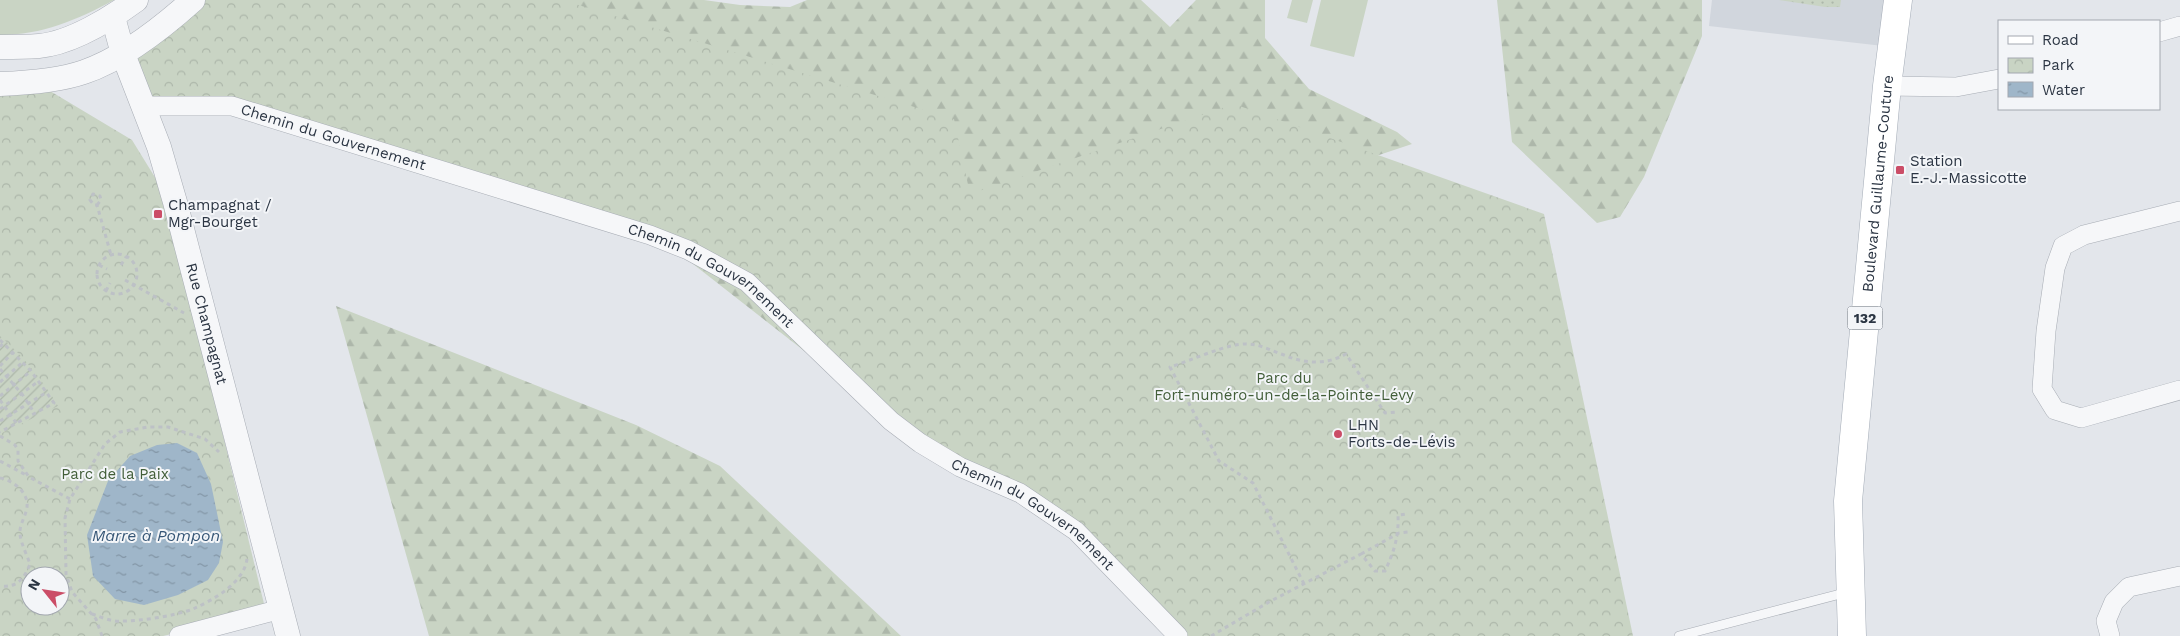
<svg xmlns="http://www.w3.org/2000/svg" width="2180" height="636" font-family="'Work Sans',sans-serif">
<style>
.built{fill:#d1d6dd}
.grass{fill:url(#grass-dots)}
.forest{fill:url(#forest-firs)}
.park{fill:url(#park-crowns);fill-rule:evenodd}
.garden{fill:url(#garden-furrows)}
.pitch{fill:#c9d4c4}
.water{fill:url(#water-ripples)}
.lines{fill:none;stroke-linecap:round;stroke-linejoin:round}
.service-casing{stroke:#a8adb5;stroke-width:10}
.minor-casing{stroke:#a8adb5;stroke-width:20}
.tertiary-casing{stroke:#a8adb5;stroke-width:25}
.primary-casing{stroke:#a3abb6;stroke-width:29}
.path{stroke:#bdc1c6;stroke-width:3;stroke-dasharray:4 4;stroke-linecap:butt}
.service{stroke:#f6f7f9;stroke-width:9}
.minor{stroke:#f6f7f9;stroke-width:19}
.tertiary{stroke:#f6f7f9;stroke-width:24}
.primary{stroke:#fff;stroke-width:28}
.poi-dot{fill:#cb4d67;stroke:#f3f5f8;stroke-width:2}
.labels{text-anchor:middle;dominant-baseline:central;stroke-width:4;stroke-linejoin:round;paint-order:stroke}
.shield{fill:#f3f5f8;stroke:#676f79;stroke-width:1}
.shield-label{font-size:14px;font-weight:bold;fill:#2b3543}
.street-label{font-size:15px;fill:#2b3543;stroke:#f3f5f8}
.poi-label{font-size:15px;fill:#2b3543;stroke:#f3f5f8;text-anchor:start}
.park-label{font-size:15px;fill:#425e39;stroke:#f3f5f8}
.water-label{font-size:16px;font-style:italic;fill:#365676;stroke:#f3f5f8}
</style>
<defs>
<pattern id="grass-dots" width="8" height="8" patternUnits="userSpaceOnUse" patternTransform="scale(1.25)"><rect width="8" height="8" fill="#c9d4c4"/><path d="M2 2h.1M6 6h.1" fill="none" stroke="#adb7aa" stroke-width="1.8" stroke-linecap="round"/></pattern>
<pattern id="forest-firs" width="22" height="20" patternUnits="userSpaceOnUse" patternTransform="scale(1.25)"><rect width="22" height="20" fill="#c9d4c4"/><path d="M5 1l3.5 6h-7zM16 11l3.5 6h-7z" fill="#adb7aa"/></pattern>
<pattern id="park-crowns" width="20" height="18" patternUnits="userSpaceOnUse" patternTransform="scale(1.25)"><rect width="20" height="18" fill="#c9d4c4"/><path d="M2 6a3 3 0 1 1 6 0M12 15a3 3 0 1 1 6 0" fill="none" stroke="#adb7aa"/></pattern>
<pattern id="garden-furrows" width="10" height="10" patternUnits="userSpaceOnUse" patternTransform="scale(1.25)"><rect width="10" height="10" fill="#c9d4c4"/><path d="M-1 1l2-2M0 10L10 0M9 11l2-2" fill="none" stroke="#adb7aa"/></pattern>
<pattern id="water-ripples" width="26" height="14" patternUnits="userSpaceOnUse" patternTransform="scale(1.25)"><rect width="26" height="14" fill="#9fb6c9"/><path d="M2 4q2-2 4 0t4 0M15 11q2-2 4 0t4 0" fill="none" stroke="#8295a5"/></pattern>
</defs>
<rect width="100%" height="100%" fill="#e3e6eb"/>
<!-- built -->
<path class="built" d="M1712,0H1898L1892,47L1709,26Z"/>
<!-- grass -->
<path class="grass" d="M1779,0H1841L1840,7H1825Z"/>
<!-- forest -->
<path class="forest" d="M249,0H704L740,5L790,7L807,0H1141L1170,27L1196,0H1265V38L1309,89L1397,132L1412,144L1379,155L1351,154L853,389L670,246Z
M1497,0H1702V36L1644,177L1620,217L1597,223L1512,142Z
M336,306L636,425L720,466L901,636H429Z"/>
<!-- park -->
<path class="park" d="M193,0H562L954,119L970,194L1234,104L1544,214L1633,636H1178L1076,531L960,467L714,264L232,106H144L123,54Z
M0,80L35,82L132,140L164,192L266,612L163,636H0ZM30,576H60V606H30Z"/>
<!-- garden -->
<path class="garden" d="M0,336C23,356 42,379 58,406L0,434Z"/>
<!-- pitch -->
<path class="pitch" d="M0,0H114C77,20 42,35 0,35Z
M1292,0H1313L1307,23L1287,18Z
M1321,0H1368L1354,57L1310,46Z"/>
<!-- water -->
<path class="water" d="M177,443L197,453L211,484L223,542L219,563L208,580L178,595L144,605L115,599L93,576L87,535L108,481L130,456L157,445Z"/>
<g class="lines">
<!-- service casing -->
<g class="service-casing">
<path id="service" d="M1679,636L1848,592"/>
</g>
<!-- minor casing -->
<g class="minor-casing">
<g id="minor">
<path d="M2159,32L2180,26"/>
<path d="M1887,86L1956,87L1999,79"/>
<path id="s1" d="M144,106H232L650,235L688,250L747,282L891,421L920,443L960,467L1020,493L1076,531L1178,636"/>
<path d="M2180,211L2084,235L2063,246L2055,268L2046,331L2042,389L2055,410L2081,418L2180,390"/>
<path d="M179,636L281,609"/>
<path d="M2110,636L2106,621L2114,602L2129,587L2180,576"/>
</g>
</g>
<!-- tertiary casing -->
<g class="tertiary-casing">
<g id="tertiary">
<path id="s2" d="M113,17L123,54L159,147L175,202L288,636"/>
<path d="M0,47C13,47 26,47 39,46C71,43 110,19 136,0"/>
<path d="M0,84C27,83 58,81 84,72C122,59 163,27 193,0"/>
</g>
</g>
<!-- primary casing -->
<g class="primary-casing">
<g id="primary">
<path id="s3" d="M1852,636L1848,501L1887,86L1898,0"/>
</g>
</g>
<!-- path -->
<path class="path" d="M97,205L101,200L100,196L93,194L90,200L94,205H97L111,255
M97 274a20 20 0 1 1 40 0a20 20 0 1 1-40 0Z
M99,265L107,269
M121,265L126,257
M125,280L184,313
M106,291L110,283
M0,340L31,371L54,403L0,432
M0,347L3,343
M0,366L13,352
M0,369L22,394L35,414
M0,382L23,362
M0,396L31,371
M0,400L17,424
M0,409L39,381
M0,421L47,392
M0,436L15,445L18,450V461L29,477L70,499
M0,461L26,475
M0,478C13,480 29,493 27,507C26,516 19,525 20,534C21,544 27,555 30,564C24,579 17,588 0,586
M1361,554L1399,533L1408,532
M1304,584L1253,483L1219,461L1170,367C1190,361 1228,343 1247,344C1260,344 1272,351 1284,355C1305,364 1326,365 1346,354L1385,413L1397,412
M92,614C101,617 112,622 121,621C142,621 174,616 193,609C213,600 244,583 247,559
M102,636L96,619L72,592L66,574L65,518L70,499L105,444L120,432L148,427H168L205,439L219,452
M1211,636L1269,602L1361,554L1375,571H1385C1394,552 1399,536 1398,515L1406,514"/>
<!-- service -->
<use href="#service" class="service"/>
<!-- minor -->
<use href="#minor" class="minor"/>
<!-- tertiary -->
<use href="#tertiary" class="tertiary"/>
<!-- primary -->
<use href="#primary" class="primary"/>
</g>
<!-- markers -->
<g class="poi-dot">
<rect x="1895" y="165" width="10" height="10" rx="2.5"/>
<rect x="153" y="209" width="10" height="10" rx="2.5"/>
<circle cx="1338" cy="434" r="5"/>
</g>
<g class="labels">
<!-- shield labels -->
<rect class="shield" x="1847.5" y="306.5" width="35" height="23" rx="4"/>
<g class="shield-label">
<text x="1865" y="318">132</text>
</g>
<!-- street labels -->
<g class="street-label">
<text stroke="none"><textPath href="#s1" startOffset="194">Chemin du Gouvernement</textPath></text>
<text stroke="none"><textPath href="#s3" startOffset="454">Boulevard Guillaume-Couture</textPath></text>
<text stroke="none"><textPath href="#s1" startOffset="599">Chemin du Gouvernement</textPath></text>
<text stroke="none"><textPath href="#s2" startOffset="321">Rue Champagnat</textPath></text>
<text stroke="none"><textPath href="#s1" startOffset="1004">Chemin du Gouvernement</textPath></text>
</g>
<!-- poi labels -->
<g class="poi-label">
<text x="1910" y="161">Station<tspan x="1910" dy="17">E.-J.-Massicotte</tspan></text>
<text x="168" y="205">Champagnat /<tspan x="168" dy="17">Mgr-Bourget</tspan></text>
<text x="1348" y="425">LHN<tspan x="1348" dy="17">Forts-de-Lévis</tspan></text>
</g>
<!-- park labels -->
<g class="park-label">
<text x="1284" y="378">Parc du<tspan x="1284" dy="17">Fort-numéro-un-de-la-Pointe-Lévy</tspan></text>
<text x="115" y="474">Parc de la Paix</text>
</g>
<!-- water labels -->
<g class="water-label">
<text x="156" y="535">Marre à Pompon</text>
</g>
</g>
<!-- legend -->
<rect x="1998" y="20" width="162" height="90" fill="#f3f5f8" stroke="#a3a8b0"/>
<rect x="2008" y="36" width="25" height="8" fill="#ffffff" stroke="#a3a8b0"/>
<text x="2042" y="45" font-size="15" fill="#2b3543">Road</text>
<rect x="2008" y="58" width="25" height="15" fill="url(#park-crowns)" stroke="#a3a8b0"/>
<text x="2042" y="70" font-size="15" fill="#2b3543">Park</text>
<rect x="2008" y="82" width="25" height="15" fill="url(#water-ripples)" stroke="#a3a8b0"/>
<text x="2042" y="95" font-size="15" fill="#2b3543">Water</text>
<!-- north arrow -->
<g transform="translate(45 591) rotate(300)"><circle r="24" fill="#f3f5f8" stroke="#a3a8b0"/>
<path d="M0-4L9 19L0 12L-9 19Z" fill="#cb4d67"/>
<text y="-8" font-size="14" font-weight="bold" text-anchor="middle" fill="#2b3543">N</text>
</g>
</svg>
